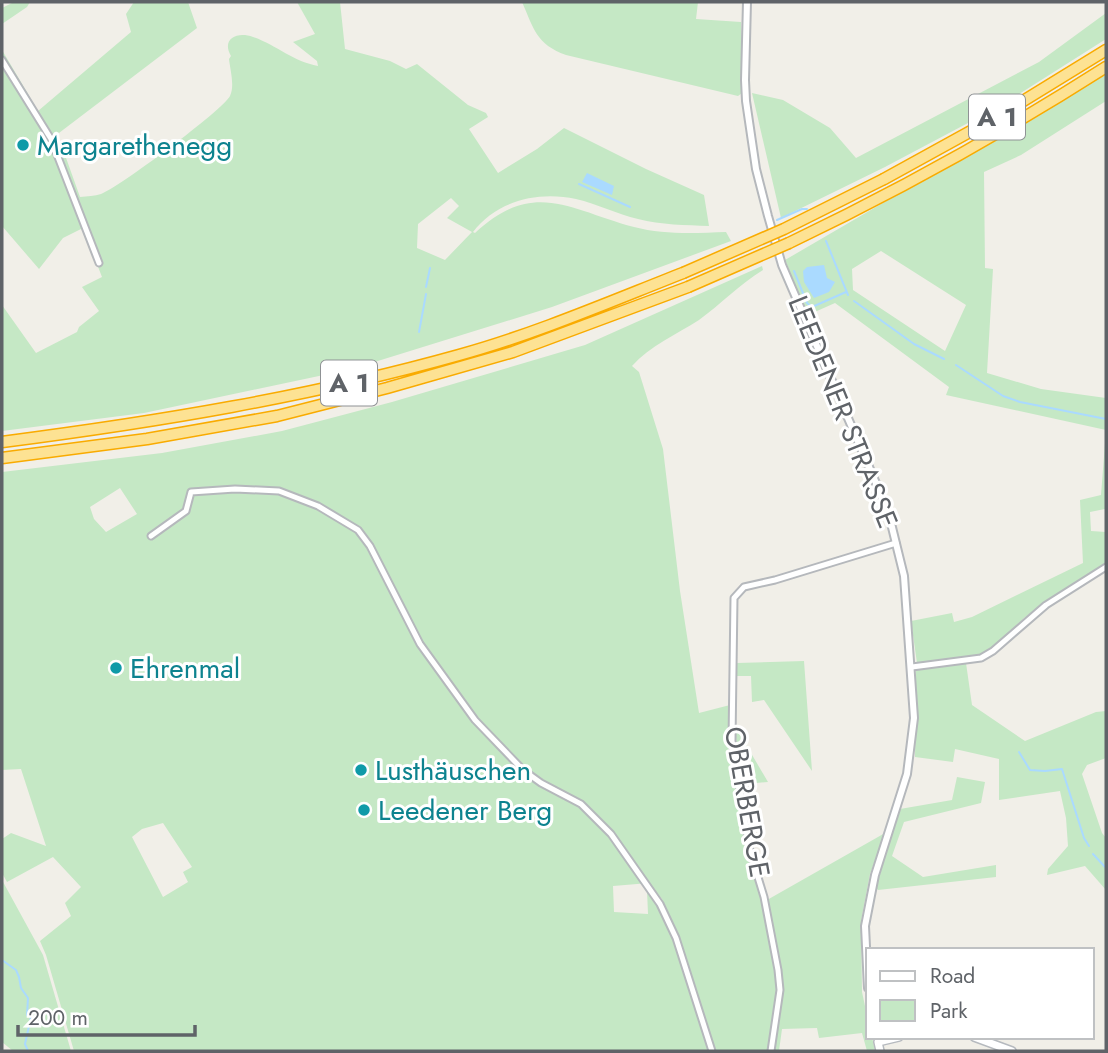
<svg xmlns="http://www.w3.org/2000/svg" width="1108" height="1053" font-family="Jost,sans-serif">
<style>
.green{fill:#c5e8c5;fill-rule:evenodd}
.water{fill:#aadaff}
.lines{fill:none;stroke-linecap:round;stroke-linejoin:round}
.stream{stroke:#aadaff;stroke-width:2}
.minor-casing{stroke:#b5b8bc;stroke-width:9}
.tertiary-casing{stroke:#b5b8bc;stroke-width:10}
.secondary-casing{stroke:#b6babf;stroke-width:10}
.motorway-casing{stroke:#f9ab00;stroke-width:13}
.minor{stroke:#fff;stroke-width:5}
.tertiary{stroke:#fff;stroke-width:6}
.secondary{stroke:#fff;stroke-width:7}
.motorway{stroke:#fde293;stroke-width:10}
.motorway-bridge-casing{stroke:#f9ab00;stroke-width:13;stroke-linecap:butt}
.motorway-bridge{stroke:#fde293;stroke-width:10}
.culture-dot{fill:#0f9aa8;stroke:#fff;stroke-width:2.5}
.labels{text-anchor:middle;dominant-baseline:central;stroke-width:6;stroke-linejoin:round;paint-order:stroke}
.shield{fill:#fff;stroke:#8f9295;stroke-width:2}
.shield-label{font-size:26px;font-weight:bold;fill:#5f6368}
.culture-label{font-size:28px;fill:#0d838f;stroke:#fff;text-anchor:start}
.street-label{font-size:28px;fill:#5f6368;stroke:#fff}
</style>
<rect width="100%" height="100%" fill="#f1efe8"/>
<!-- green -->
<path class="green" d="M14,2H30L27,7L2,24V8Z
M134,2H188L197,28L55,136L65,155L80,197C87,196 95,196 101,194C118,188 223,110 230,96C235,86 230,69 229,59L231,56C221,39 237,31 253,37C276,45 294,62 318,66L317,61L293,42L315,34L297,2H340L345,49L390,61L406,69L417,64L468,105L486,113L488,117L469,129L498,173L537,149L564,128L646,169L704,195L709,226C686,225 661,225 638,219C617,214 597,204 576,199C537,191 497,201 473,232L475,233C534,178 570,210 634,227C664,235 696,233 726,232L731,241L552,307L352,369L144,413L2,431V305L36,353L77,332L79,327L99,311L82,287L102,277L83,228L63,238L39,269L2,226V50L38,111L131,32L126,14ZM451,198L459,206L447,218L472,232L445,260L417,248L418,224Z
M522,2H698L696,19L741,22L742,93L738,96L566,55C536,44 534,29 522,2Z
M1106,13V39L1000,106L885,167L781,218L752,93L783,100L830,128L856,158L1039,62Z
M1106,73V101L1021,155L984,172L985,268L993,269L987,373L1041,389L1106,398V430L946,395L949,387L835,303L808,315L785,260ZM881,251L966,305L945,351L853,290L852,269Z
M762,266L763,270C740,284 721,304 699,320C677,334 650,346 632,366L639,372L663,449L680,591L699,713L730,705V748L765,918H770L767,900L885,833L870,874L861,921L862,992L868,1020V1037H872L875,1051H867L862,1033L819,1038L817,1028L782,1029L779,1051H74L46,955L40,941L71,916L65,903L81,887L53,857L7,882L2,873V839L11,833L46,846L21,769L2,770V472L162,453L282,431L392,402L585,345ZM120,488L137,514L106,532L94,519L90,507ZM163,823L192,867L183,872L188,882L163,897L132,837L142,829ZM649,883L662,899L678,933L674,934L657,902L647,890L648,914L614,912L613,886Z
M1106,431L1105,509L1090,512L1091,531L1106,532V564L1045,602L1024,618L991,649L980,655L917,663L911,621L952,613L954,622L972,617L1083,563L1080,500L1101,495Z
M804,661L812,771L764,700L752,702L751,676H736L737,663Z
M966,663L972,705L1025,741L1096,712L1106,711V758L1087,765L1082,774L1102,833L1106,838V890L1085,866L1047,875L1048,869L1068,846L1066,818L1060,791L999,800V759L955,749L953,762L915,757L916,670Z
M735,726L768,782L756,783L750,757L738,760Z
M957,777L985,782L981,803L904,822L892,856L923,877L996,865V877L878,890L876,887L900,809L952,800Z
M2,880L43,955L71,1051H13L2,1042Z"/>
<!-- water -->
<path class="water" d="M587,173L614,186L612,195L582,182Z
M824,265L827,278L835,282L829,292L814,298L804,282L803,271L807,267Z"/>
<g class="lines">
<!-- stream -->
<path class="stream" d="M579,184L630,207
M777,220L802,209H807
M826,241L848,295
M794,271L807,303L812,307L846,292
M426,287L430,268
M854,301L914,344L944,359
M419,332L426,294
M956,365L1003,396L1020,402L1106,419
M1019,752L1030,770L1045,771L1062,769L1084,838L1089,846
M1093,854L1106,868
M2,960L16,970L19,977L21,988L28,998L27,1015L31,1017L25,1044L28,1051"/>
<!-- minor casing -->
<g class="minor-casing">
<path id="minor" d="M2,60L51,139L99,263
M151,536L186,511L191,492L235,489L279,491L318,506L358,530L370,546L420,644L475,720L523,770L541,783L581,804L611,834L660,904L676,938L712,1051
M912,667L981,658L993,651L1046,605L1106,567
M771,1051L780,990L778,970L764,897L750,851L732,741L734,598L744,587L775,580L896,543"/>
</g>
<!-- tertiary casing -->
<g class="tertiary-casing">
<path id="tertiary" d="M747,2L745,80L746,101L756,169L768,216L782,265L888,511L904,576L914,718L907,774L875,875L865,926L868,988"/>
</g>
<!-- secondary casing -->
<g class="secondary-casing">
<path id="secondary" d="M974,1037L1012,1051
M880,1051L878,1042L899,1037"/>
</g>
<!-- motorway casing -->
<g class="motorway-casing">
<path id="motorway" d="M884,179L1002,114L1106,50
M789,243C898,191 1004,132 1106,67
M2,442C156,422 309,397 459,355C535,334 609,302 683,273
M2,458L147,439L277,416L387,388L513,352L688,287"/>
</g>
<!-- minor -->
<use href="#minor" class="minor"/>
<!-- tertiary -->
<use href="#tertiary" class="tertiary"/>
<!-- secondary -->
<use href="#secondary" class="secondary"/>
<!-- motorway -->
<use href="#motorway" class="motorway"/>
<!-- motorway-bridge casing -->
<g class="motorway-bridge-casing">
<path id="motorway-bridge" d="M683,273L784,229L884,179
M688,287L789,243"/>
</g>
<!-- motorway-bridge -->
<use href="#motorway-bridge" class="motorway-bridge"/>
</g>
<!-- markers -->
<g class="culture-dot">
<circle cx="23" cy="145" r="7"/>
<circle cx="116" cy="668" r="7"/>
<circle cx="361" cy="770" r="7"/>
<circle cx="364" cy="810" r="7"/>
</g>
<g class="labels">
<!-- shield labels -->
<g class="shield">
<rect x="969" y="94.5" width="56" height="45" rx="5"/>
<rect x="321" y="360.5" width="56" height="45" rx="5"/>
</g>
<g class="shield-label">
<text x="997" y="117">A 1</text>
<text x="349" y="383">A 1</text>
</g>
<!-- culture labels -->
<g class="culture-label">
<text x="37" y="145">Margarethenegg</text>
<text x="130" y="668">Ehrenmal</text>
<text x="375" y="770">Lusthäuschen</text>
<text x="378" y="810">Leedener Berg</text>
</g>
<!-- street labels -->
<g class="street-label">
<text transform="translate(843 412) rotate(68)">LEEDENER STRASSE</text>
<text transform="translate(747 802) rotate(80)">OBERBERGE</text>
</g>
</g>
<!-- border -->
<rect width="1108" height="1053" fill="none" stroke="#5f6368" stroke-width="7"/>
<!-- legend -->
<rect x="866" y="948" width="228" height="91" fill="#ffffff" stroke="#bfc1c3" stroke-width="2"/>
<rect x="880" y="971" width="35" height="10" fill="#ffffff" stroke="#bfc1c3" stroke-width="2"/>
<text x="930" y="983" font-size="21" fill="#5f6368">Road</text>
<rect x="880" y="1000" width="35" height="21" fill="#c5e8c5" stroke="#bfc1c3" stroke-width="2"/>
<text x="930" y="1018" font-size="21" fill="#5f6368">Park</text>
<!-- scale -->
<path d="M18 1025v10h177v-10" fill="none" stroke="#5f6368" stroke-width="3.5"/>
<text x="28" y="1025" font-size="21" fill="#5f6368" stroke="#ffffff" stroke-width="5" paint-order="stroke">200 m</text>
</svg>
